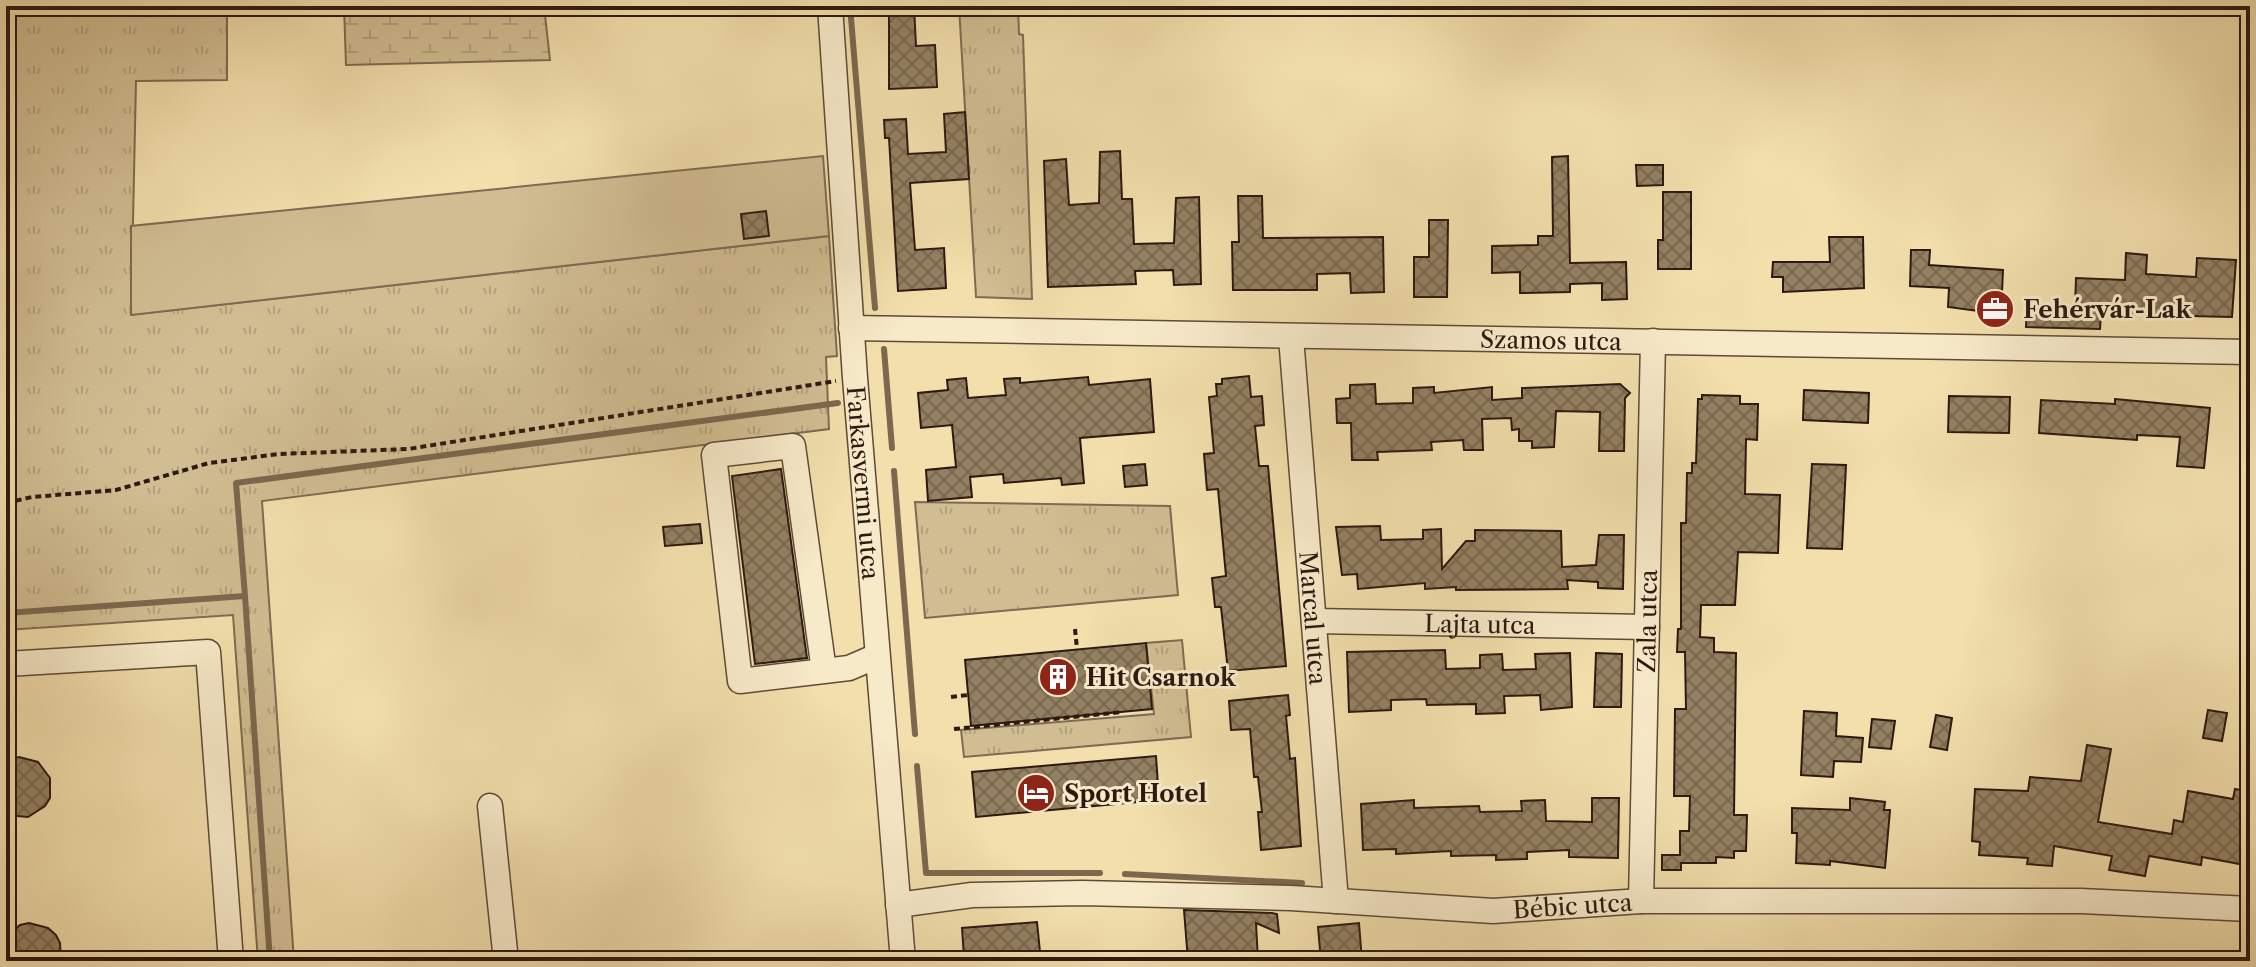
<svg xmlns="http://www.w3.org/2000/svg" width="2256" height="967" font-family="'Libre Caslon Text',serif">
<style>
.grass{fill:url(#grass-tufts);stroke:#7f6b52;stroke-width:2}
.wetland{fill:url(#wetland-marsh);stroke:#7f6b52;stroke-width:2}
.garden{fill:#d1bd92;stroke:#7f6b52;stroke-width:2}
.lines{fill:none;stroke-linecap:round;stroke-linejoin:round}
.stream{stroke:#7b684e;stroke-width:6}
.building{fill:url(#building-cross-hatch);stroke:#2d1911;stroke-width:2}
.minor-casing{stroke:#5e4a38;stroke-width:27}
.path{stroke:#2d1911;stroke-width:4;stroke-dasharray:6 4;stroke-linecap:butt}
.minor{stroke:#f7eac9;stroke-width:24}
.labels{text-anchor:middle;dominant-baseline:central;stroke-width:6;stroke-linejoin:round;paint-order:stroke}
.poi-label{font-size:24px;font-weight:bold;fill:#2d1911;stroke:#f7eac9;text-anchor:start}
.street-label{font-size:24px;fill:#2d1911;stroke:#f7eac9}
</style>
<defs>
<pattern id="grass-tufts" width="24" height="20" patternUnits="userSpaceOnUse" patternTransform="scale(2)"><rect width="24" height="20" fill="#d1bd92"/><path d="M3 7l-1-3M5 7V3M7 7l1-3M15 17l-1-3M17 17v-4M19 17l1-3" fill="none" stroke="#b4a27d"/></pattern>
<pattern id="wetland-marsh" width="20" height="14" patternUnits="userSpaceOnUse" patternTransform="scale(2)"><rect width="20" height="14" fill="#d1bd92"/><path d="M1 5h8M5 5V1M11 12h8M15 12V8" fill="none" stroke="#b4a27d"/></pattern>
<pattern id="building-cross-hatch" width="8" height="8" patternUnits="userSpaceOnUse" patternTransform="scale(2)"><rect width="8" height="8" fill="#938062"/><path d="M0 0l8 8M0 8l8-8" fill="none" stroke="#78684f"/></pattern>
</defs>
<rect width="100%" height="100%" fill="#f2dfac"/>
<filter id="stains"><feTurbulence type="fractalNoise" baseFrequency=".0025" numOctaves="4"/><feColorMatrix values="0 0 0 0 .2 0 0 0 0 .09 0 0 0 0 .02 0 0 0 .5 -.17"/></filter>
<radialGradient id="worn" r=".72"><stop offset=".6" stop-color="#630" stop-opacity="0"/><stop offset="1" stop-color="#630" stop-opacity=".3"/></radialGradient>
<!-- grass -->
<path class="grass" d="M6,6H227V80L136,81L131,315L829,236L837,356L826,357L829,429L262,501L294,961H258L233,615L6,630Z
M959,6H1018L1019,34L1023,35L1032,299L976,297Z
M915,502L1170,506L1178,595L925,618Z
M1182,640L1191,737L964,757L961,730L1154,714L1146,643Z"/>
<!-- wetland -->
<path class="wetland" d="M344,6H544L550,60L346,65Z"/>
<!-- garden -->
<path class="garden" d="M823,156L829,236L131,315V226Z"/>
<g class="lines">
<!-- stream -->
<path class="stream" d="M850,6L875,308
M884,349L892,448
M894,471L915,734
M245,596L270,961
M6,613L245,596L236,483L838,403
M917,766L926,873H1100
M1125,874L1302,883"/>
</g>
<!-- building -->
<path class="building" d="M889,6H914L916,46L935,45L937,87L889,89Z
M965,112L969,179L910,183L915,250L944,248L946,288L898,291L889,138H885L884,120L906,119L908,154L946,152L944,114Z
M1120,151L1122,199H1132L1134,244L1174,243L1176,198L1199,197L1201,284L1174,285L1173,270L1135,271L1136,284L1048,287L1044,161L1066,159L1069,205L1099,203L1100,152Z
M1568,156L1570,263L1626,262L1627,299L1602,300V283L1570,284V292L1520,293V272L1492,273V246L1538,245V236H1553L1552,157Z
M1636,165H1663V185L1637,186Z
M1663,192H1691V269H1658V240H1663Z
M1238,196H1262L1263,238L1383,237L1384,292L1351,293L1350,273L1317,274V290H1233L1232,242H1239Z
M766,211L769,236L744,239L741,214Z
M1429,220H1448L1447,297H1414V257H1429Z
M1829,237H1863L1864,288L1783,292V277H1772L1773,262H1830Z
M1911,250H1930L1929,265L2003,270L2001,314L1948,307L1949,288L1910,286Z
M2126,253L2147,255L2146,274L2196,277L2197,258L2236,260L2232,317L2101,314L2100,329L2026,327L2027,304L2075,307L2076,278L2125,280Z
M1249,376L1251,397L1262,396L1264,425L1255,426L1259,466H1268L1286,666L1228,671L1221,607H1215L1212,578L1226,576L1218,489L1207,490L1204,454L1214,453L1209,397L1217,396L1216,384H1222V379Z
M1088,377L1089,385L1150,379L1154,432L1080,438L1084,483L1062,485L1061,478L1004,483L1003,474L970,477L972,497L928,501L926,470L956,467L952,425L921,428L918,393L948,390L947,380L966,378L968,398L1006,395L1004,379L1020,378V383Z
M1375,384L1376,404L1413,403V388L1434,387V393L1492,387V400L1522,398V388L1620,384L1630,393L1625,398L1624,451H1599L1600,412L1556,411L1554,447L1532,448V441H1519V429L1512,430L1511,418L1482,419L1483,450H1464L1463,440L1431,442L1432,450L1377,452L1378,460H1352L1351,423H1337L1336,399L1350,398V385Z
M1804,390L1869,393L1868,423L1803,420Z
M1702,395L1740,396V404H1758L1757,440L1746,439L1745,494L1780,495L1778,553L1738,552L1735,605H1701L1700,637L1714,638V652L1736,653L1734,815H1747L1746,851H1734V858L1716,857V863H1681V870H1662V855H1680V831H1689L1690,796H1674L1675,709H1686L1685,652H1677L1678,629H1681V523H1686L1687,473H1692V463H1696L1698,399H1702Z
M1949,396L2010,397L2009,433L1948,432Z
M2115,399L2210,408L2204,468L2177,466L2180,437L2137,435V440L2039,433L2041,400L2115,404Z
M1145,464L1147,485L1125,487L1123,466Z
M1812,464L1846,465L1842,549L1807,548Z
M781,469L807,658L755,664L732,476Z
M700,524L702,543L665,546L663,527Z
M1380,526L1381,540L1423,539V530L1441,529L1442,569L1466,541H1475V530L1561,531L1562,567L1596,565L1599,535H1624L1623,589L1598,588V582L1567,580L1568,589L1456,590V587L1425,589V583L1358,589L1357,574L1342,575L1336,527Z
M1146,643L1152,709L971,726L965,660Z
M1445,650L1446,669L1480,668V655L1502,654L1503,670L1536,669L1535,654L1570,653L1572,707L1541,710L1540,695L1504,696L1505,713L1476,714V704L1427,705L1426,699L1391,700V710L1349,712L1347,652Z
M1596,653L1622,654L1621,707H1594Z
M1288,695L1290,715L1286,716L1290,759L1295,758L1301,846L1261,850L1258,812H1262L1258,777H1254L1250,729L1231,730L1229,701Z
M2208,710L2227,713L2222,741L2203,738Z
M1804,711L1837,713L1836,736L1863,738L1861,762L1834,761L1833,777L1801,775Z
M1936,715L1952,718L1947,750L1930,747Z
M1872,719L1895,721L1891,749L1869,747Z
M2087,745L2111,749L2098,822L2172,834L2174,820L2183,822L2188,791L2233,799L2235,789L2250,792V866L2202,857L2201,865L2149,856L2145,876L2109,870L2112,856L2054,846L2052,866L2027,864L2028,858L1979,855L1980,842L1972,841L1975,789L2028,791L2030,777L2081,781Z
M1156,756L1159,800L976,817L972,772Z
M19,757L38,762L50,778V798L45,806L28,817L6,815V760Z
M1592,798H1619L1618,858L1569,857V850L1527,852V859L1496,860V855L1451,856V851L1396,854V849L1363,850L1361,804L1414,800V808L1479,806L1480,812L1522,811L1521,801L1545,800L1546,821L1592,822Z
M1850,798L1885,802L1884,810H1890L1885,868L1830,861V865L1796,863L1797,833H1792V808L1850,810Z
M1184,910L1272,913L1277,914L1279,933L1256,923L1258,961H1188Z
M1037,922L1040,952H1030L1031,961H974V956L964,957L962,928Z
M29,923L48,928L56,935L60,943L61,961H6V937L20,925Z
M1359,923L1362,961H1321L1318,927Z"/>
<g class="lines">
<!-- minor casing -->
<g class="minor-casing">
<g id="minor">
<path id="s1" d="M830,6L855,378L903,961"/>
<path id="s2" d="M851,328L2250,352"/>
<path id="s3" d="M1291,337L1336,901"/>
<path id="s4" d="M1314,621L1647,627"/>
<path d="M6,664L208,652L231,961"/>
<path d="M824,671L793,446L714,455L740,681L849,668L877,656"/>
<path d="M490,806L506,961"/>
<path id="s5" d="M1641,901L1653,341"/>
<path id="s6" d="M898,905L972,895L1082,893L1291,898L1493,911L1641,901H2081L2250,909"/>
</g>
</g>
<!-- path -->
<path class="path" d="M6,503L32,497L116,490L209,463L279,454L408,449L836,381
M1075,629L1077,649
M951,697L968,695
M954,729L1122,712"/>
<!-- minor -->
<use href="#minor" class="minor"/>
</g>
<!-- icons -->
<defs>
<g id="office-disc" transform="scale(2)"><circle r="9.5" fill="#8f2418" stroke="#f7eac9"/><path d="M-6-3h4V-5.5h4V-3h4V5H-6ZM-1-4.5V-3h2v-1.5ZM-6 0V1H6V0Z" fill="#fff"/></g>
<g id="building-disc" transform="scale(2)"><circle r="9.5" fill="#8f2418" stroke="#f7eac9"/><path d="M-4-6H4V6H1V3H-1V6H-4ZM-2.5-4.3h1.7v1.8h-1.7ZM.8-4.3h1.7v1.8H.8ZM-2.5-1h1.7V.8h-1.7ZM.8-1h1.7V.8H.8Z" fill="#fff"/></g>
<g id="hotel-disc" transform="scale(2)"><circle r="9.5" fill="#8f2418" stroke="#f7eac9"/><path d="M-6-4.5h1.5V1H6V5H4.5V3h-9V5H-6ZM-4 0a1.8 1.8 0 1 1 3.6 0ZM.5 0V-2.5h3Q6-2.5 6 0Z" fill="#fff"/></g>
</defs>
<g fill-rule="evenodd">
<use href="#office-disc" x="1995" y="309"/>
<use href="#building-disc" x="1058" y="677"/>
<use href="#hotel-disc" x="1036" y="793"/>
</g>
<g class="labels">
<!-- poi labels -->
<g class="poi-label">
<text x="2023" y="309">Fehérvár-Lak</text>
<text x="1086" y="677">Hit Csarnok</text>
<text x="1064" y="793">Sport Hotel</text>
</g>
<!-- street labels -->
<g class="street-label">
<text stroke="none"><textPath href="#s2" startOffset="700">Szamos utca</textPath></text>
<text stroke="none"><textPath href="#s1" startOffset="478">Farkasvermi utca</textPath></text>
<text stroke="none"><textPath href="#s3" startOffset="282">Marcal utca</textPath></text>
<text stroke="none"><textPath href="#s5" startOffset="280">Zala utca</textPath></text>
<text stroke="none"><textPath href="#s4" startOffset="166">Lajta utca</textPath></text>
<text stroke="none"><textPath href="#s6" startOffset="676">Bébic utca</textPath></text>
</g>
</g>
<!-- margin -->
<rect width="2256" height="967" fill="none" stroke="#f2dfac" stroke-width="32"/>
<rect x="8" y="8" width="2240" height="951" fill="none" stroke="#2d1911" stroke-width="4"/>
<rect x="16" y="16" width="2224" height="935" fill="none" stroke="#2d1911" stroke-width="2"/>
<rect width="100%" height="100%" filter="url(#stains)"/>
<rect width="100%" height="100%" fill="url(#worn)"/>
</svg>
